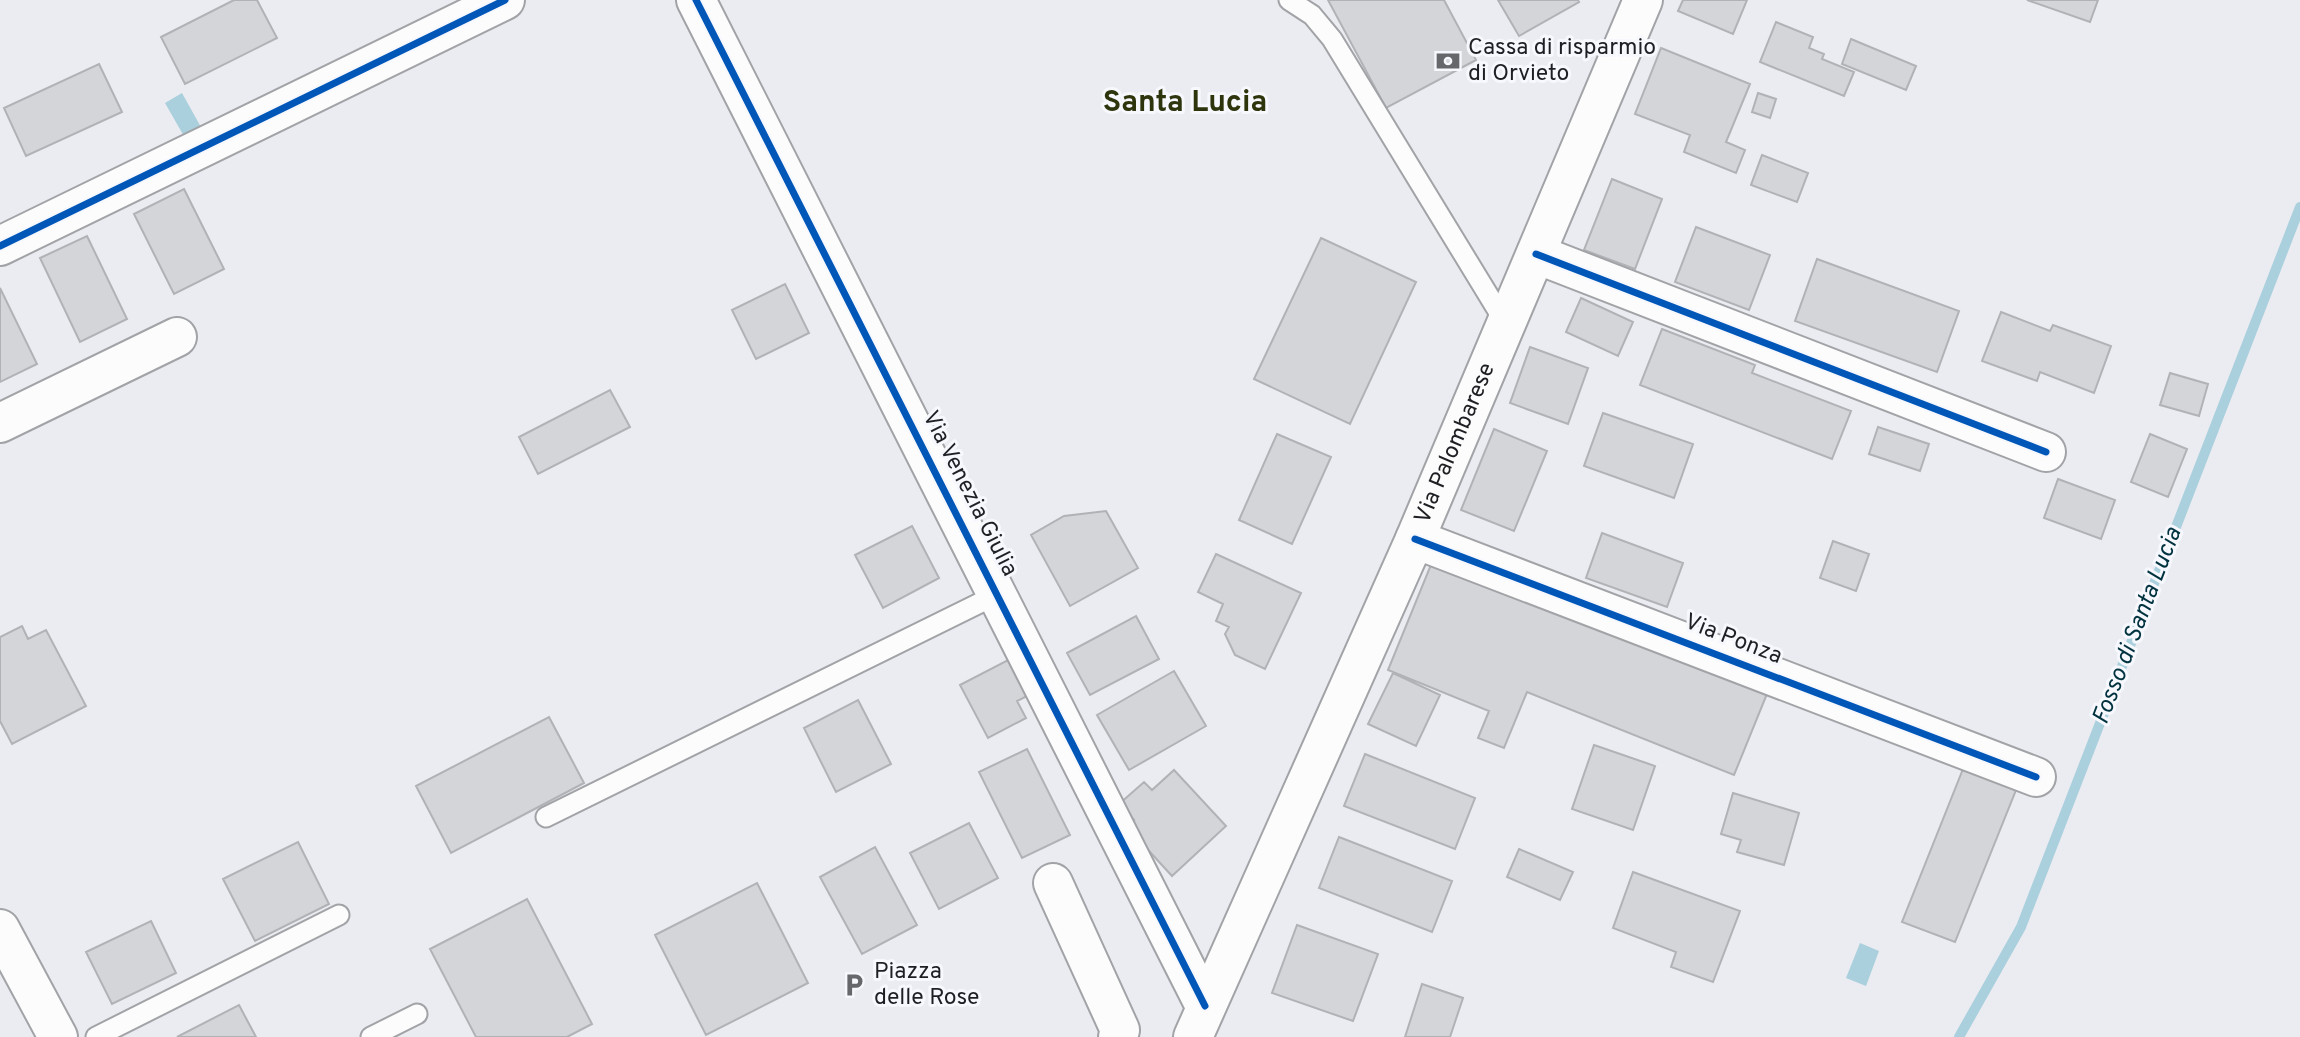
<svg xmlns="http://www.w3.org/2000/svg" width="2300" height="1037" font-family="Overpass,sans-serif">
<style>
.water{fill:#aacfdd}
.lines{fill:none;stroke-linecap:round;stroke-linejoin:round}
.stream{stroke:#aacfdd;stroke-width:10}
.building{fill:#d4d5d9;stroke:#b1b2b6;stroke-width:2}
.lane-casing{stroke:#a1a3a6;stroke-width:23}
.street-casing{stroke:#a1a3a6;stroke-width:42}
.secondary-casing{stroke:#a1a3a6;stroke-width:42}
.lane{stroke:#fcfcfd;stroke-width:19}
.street{stroke:#fcfcfd;stroke-width:38}
.secondary{stroke:#fcfcfd;stroke-width:38}
.cycleway-casing{stroke:#f6f8fd;stroke-width:11}
.cycleway{stroke:#0057b8;stroke-width:7}
.labels{text-anchor:middle;dominant-baseline:central;stroke-width:6;stroke-linejoin:round;paint-order:stroke}
.poi-label{font-size:23px;fill:#1e1f22;stroke:#f6f8fd;text-anchor:start}
.street-label{font-size:23px;fill:#1e1f22;stroke:#f6f8fd}
.water-label{font-size:24px;font-style:italic;fill:#00323f;stroke:#f6f8fd}
.district-label{font-size:30px;font-weight:bold;fill:#2e350d;stroke:#f6f8fd}
</style>
<rect width="100%" height="100%" fill="#eaecf1"/>
<!-- water -->
<path class="water" d="M182,93L202,129L185,138L165,103Z
M1860,943L1879,951L1866,986L1846,978Z"/>
<g class="lines">
<!-- stream -->
<path class="stream" d="M1959,1037L2021,927L2300,207"/>
</g>
<!-- building -->
<path class="building" d="M234,0H257L277,38L185,84L161,37Z
M1328,0H1444L1476,60L1386,108Z
M1498,0H1578L1579,2L1519,36Z
M1683,0H1747L1733,34L1678,11Z
M2027,0H2098L2090,22Z
M1776,22L1813,37L1809,48L1824,54L1822,59L1854,72L1844,96L1760,62Z
M1851,39L1916,66L1906,90L1842,64Z
M1661,48L1750,84L1726,142L1745,150L1736,173L1684,152L1690,135L1635,114Z
M99,64L122,112L26,156L4,108Z
M1758,93L1776,99L1770,118L1752,112Z
M1762,155L1808,173L1797,202L1751,185Z
M1612,179L1662,199L1635,269L1584,250Z
M184,189L224,269L174,294L134,214Z
M1696,227L1770,255L1749,310L1675,282Z
M87,236L127,319L80,342L40,258Z
M1321,238L1416,282L1350,424L1254,379Z
M1817,259L1959,311L1937,372L1795,321Z
M785,284L809,333L756,359L732,310Z
M0,288L37,364L0,382Z
M1581,298L1633,322L1618,356L1566,332Z
M2001,312L2050,331L2053,325L2111,346L2094,393L2040,372L2037,381L1982,361Z
M1662,329L1755,365L1752,373L1851,411L1832,459L1640,385Z
M1530,347L1588,368L1568,424L1510,403Z
M2170,373L2208,384L2199,416L2160,405Z
M610,390L630,427L538,474L519,437Z
M1603,413L1693,444L1674,498L1584,466Z
M1878,427L1929,444L1920,471L1869,454Z
M1494,429L1547,451L1514,531L1461,510Z
M1277,434L1331,457L1292,544L1239,520Z
M2150,434L2187,449L2168,497L2131,482Z
M2058,479L2115,500L2101,539L2044,518Z
M1106,511L1138,568L1070,606L1031,535L1064,516Z
M912,526L939,578L883,608L855,555Z
M1602,533L1683,563L1667,607L1586,578Z
M1833,541L1869,554L1856,591L1820,578Z
M1437,550L1771,684L1734,775L1527,692L1504,748L1478,738L1489,711L1388,670Z
M1216,554L1301,593L1265,669L1235,655L1225,634L1229,627L1216,621L1223,604L1198,592Z
M1136,616L1159,659L1090,695L1067,653Z
M22,626L28,639L46,630L86,706L12,744L0,721V637Z
M1010,659L1029,695L1017,701L1026,718L988,738L960,685Z
M1174,671L1206,726L1129,770L1097,715Z
M1393,673L1440,695L1416,746L1368,724Z
M858,700L891,764L836,792L804,728Z
M549,717L584,783L451,853L416,786Z
M1594,745L1655,766L1633,830L1572,809Z
M1027,749L1070,835L1022,858L979,772Z
M1365,754L1475,798L1455,849L1344,806Z
M1963,769L2016,790L1955,942L1902,922Z
M1174,770L1226,826L1172,876L1127,827L1134,820L1119,804L1144,782L1152,790Z
M1733,793L1799,813L1784,865L1737,852L1741,840L1721,834Z
M969,823L998,878L939,909L910,853Z
M1339,837L1452,881L1432,932L1319,888Z
M298,842L329,904L255,941L223,879Z
M875,847L917,925L862,954L820,877Z
M1519,849L1573,872L1560,900L1507,877Z
M1633,872L1740,911L1713,982L1671,967L1676,952L1613,928Z
M757,883L808,983L706,1035L655,935Z
M527,899L592,1024L567,1037H476L430,949Z
M151,921L176,973L112,1004L86,952Z
M1297,925L1378,954L1353,1021L1272,993Z
M1422,984L1463,998L1450,1037H1405Z
M239,1005L256,1037H177Z"/>
<g class="lines">
<!-- lane casing -->
<g class="lane-casing">
<path id="lane" d="M1289,0L1312,15L1332,39L1506,324
M546,817L998,594
M96,1037L339,915
M371,1037L417,1014"/>
</g>
<!-- street casing -->
<g class="street-casing">
<path id="street" d="M696,0L1205,1006
M0,246L505,0
M1536,254L2046,452
M0,423L177,337
M1415,539L2036,777
M1053,883L1120,1030L1118,1037
M0,929L58,1037"/>
</g>
<!-- secondary casing -->
<g class="secondary-casing">
<g id="secondary">
<path id="s1" d="M1193,1037L1415,539L1643,0"/>
</g>
</g>
<!-- lane -->
<use href="#lane" class="lane"/>
<!-- street -->
<use href="#street" class="street"/>
<!-- secondary -->
<use href="#secondary" class="secondary"/>
<!-- cycleway casing -->
<g class="cycleway-casing">
<path id="cycleway" d="M696,0L1205,1006
M0,246L505,0
M1536,254L2046,452
M1415,539L2036,777"/>
</g>
<!-- cycleway -->
<use href="#cycleway" class="cycleway"/>
</g>
<!-- icons -->
<defs>
<g id="bank-bare" transform="scale(1.89)"><path d="M-6-4H6V4H-6ZM0-2.3a2.3 2.3 0 1 0 0 4.6a2.3 2.3 0 1 0 0-4.6Z" fill="#65676a" stroke="#f6f8fd" stroke-width="2.5" paint-order="stroke"/></g>
<g id="parking-bare" transform="scale(1.89)"><path d="M-3.5-5.5H1a3.5 3.5 0 0 1 0 7H-1V5.5H-3.5ZM-1-3.4V-.6H.8a1.4 1.4 0 0 0 0-2.8Z" fill="#65676a" stroke="#f6f8fd" stroke-width="2.5" paint-order="stroke"/></g>
</defs>
<g fill-rule="evenodd">
<use href="#bank-bare" x="1448" y="61"/>
<use href="#parking-bare" x="854" y="985"/>
</g>
<g class="labels">
<!-- poi labels -->
<g class="poi-label">
<text x="1468" y="48">Cassa di risparmio<tspan x="1468" dy="26">di Orvieto</tspan></text>
<text x="874" y="972">Piazza<tspan x="874" dy="26">delle Rose</tspan></text>
</g>
<!-- street labels -->
<g class="street-label">
<text stroke="none"><textPath href="#s1" startOffset="649">Via Palombarese</textPath></text>
<text transform="translate(969 494) rotate(63)">Via Venezia Giulia</text>
<text transform="translate(1733 640) rotate(21)">Via Ponza</text>
</g>
<!-- water labels -->
<g class="water-label">
<text transform="translate(2138 626) rotate(-69)">Fosso di Santa Lucia</text>
</g>
<!-- district labels -->
<g class="district-label">
<text x="1185" y="103">Santa Lucia</text>
</g>
</g>
</svg>
